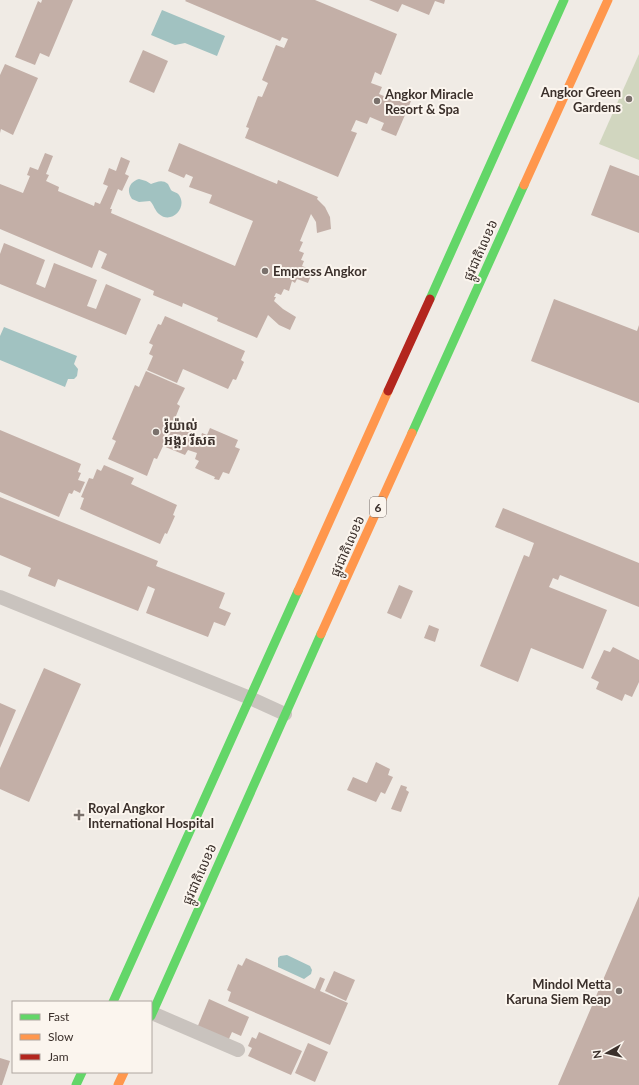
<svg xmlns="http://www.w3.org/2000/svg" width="639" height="1085" font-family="Lato,'Noto Sans Khmer',sans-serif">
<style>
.green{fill:#d1d6bf}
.water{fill:#a1c2c1}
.building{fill:#c3afa7}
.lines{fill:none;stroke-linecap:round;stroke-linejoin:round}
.street{stroke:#c9c3be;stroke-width:14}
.fast{stroke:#63d668;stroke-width:9}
.slow{stroke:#ff974d;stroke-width:9}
.jam{stroke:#b3261e;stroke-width:9}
.poi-dot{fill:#7a716c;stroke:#fbf5ee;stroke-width:1.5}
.labels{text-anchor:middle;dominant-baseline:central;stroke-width:4;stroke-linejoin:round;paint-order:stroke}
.shield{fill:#fbf5ee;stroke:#756b66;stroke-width:1}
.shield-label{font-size:12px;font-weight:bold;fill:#3b302b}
.poi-label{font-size:13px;font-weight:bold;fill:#3b302b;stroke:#fbf5ee;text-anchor:start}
.street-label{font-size:13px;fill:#3b302b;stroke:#fbf5ee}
</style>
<rect width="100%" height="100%" fill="#f0ebe5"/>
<!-- green -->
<path class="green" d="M639,54V160L599,144Z"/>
<!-- water -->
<path class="water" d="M162,10L225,36L217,56L185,43L175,45L151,35Z
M139,179L146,181L151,184C157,182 162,179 168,184C169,186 170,188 171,190C173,192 177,192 179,195C188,208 171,225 159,214C155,211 154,205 150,201L139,202L132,199C126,191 129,182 139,179Z
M4,327L77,356L74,364L78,369L77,376L74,379H68L65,387L0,360V336Z
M287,955L310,966L312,970L311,974L304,979L278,967V958L280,956Z"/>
<!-- building -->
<path class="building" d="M42,0H73L49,57L40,53L35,65L15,57L38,1L41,3Z
M186,0H315L397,34L381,75L375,72L371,83L382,87L379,94L393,100L395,95L411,101L396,136L381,130L384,123L370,117L367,124L356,120L351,131L357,133L338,177L245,138L249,128L246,127L258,96L262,97L268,83L262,80L276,45L284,48L288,39L282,37L280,41L185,1Z
M369,0H445L444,4L435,1L429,15L402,4L398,12Z
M143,50L168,61L154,93L129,82Z
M5,64L38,78L13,135L1,129L0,133V75Z
M179,143L277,184L278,180L318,197L317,199L325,207L330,217L331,229L317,233L316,222L311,214L300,241L303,242L299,251L304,253L301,260L304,261L302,266L313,270L308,283L297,279L295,283L292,281L289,291L284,289L281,295L276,293L274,297H276L274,301L283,309L296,317L290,330L279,325L268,315L257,338L217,321L218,318L183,303L182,307L153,295L154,291L101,268L107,254L99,250L92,268L0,229V184L23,193L30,176L27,175L30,167L38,170L45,153L53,156L46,174L49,175L46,181L59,187L58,191L94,206L95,202L100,204L108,186L103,184L109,168L116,171L121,157L130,161L125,174L129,176L122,191L118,189L110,209H112L111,213L235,266L253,221L209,203L212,195L189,187L193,177L186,174L184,178L168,171Z
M610,165L639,176V233L591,215Z
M4,243L45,260L36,284L45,288L54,263L97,280L87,306L96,309L106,284L141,299L126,335L0,284V254Z
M554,299L637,331L639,325V403L531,361Z
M165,316L245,351L241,360L244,362L236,380L233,379L228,389L183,369L177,383L147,370L153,356L149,354L153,345L149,343L158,324L161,325Z
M146,371L185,388L177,404L180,406L174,421L196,430L194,436L200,439L202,433L207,435L210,428L238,440L235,447L240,449L229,474L223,472L219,480L214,479L215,477L195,468L199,461L195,459L197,453L188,450L185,455L163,446L157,459L154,458L147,476L108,459L116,441L112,439L135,385L139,387Z
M0,430L81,464L78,472L81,473L78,480L85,482L80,493L74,490L72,494L69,493L59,517L0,492Z
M104,465L134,478L131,484L177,505L173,515L175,516L167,534L165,533L160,544L80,509L84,498L81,497L89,478L93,479L97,469L101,471Z
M0,497L158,561L156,566L225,593L219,608L231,613L225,626L214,622L208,637L146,613L155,589L148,586L138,611L58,579L55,587L28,576L31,568L0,555Z
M503,508L639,563V607L560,575L558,580L553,578L549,587L607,610L583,669L531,648L518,682L480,666L524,555L529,557L534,543L495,527Z
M399,585L413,591L401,619L387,613Z
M429,625L439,629L435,642L424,638Z
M613,647L639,660V682L632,697L625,694L622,701L596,689L599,682L591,678L604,650L610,652Z
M44,668L81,684L29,802L0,789V768Z
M0,703L16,710L0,748Z
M376,762L390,769L388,775L393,777L385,794L381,792L376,802L347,790L353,777L367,783Z
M401,785L407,787L406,790L409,792L401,812L391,809Z
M639,896V1085H558Z
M246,958L315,989L320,977L325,979L320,991L348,1003L330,1045L228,1001L231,992L227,990L238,964L242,966Z
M334,971L355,980L346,1001L325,991Z
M209,999L249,1017L241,1036L232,1032L228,1041L197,1028Z
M259,1032L302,1051L291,1075L248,1056L252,1048L248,1046L252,1037L256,1039Z
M308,1043L328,1052L315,1082L295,1073Z
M0,1058L10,1061L2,1085H0Z"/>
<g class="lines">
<!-- street -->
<path class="street" d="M0,597L250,698L285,714
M152,1013L238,1050"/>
<!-- fast -->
<path class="fast" d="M430,299L564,0
M412,433L524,185
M113,1002L298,591
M151,1016L321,634
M76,1085L82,1072"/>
<!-- slow -->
<path class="slow" d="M524,185L608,0
M298,591L388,391
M321,634L412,433
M118,1085L124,1072"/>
<!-- jam -->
<path class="jam" d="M388,391L430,299"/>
</g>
<!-- markers -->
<g class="poi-dot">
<circle cx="629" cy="99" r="4"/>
<circle cx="377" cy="101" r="4"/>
<circle cx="265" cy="271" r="4"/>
<circle cx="156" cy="432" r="4"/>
<path d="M77 809h4v4h4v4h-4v4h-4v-4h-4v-4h4z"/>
<circle cx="619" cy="991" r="4"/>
</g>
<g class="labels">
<!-- shield labels -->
<rect class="shield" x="370" y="497" width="16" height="20" rx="3"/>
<g class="shield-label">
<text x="378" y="507">6</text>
</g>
<!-- poi labels -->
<g class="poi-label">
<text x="621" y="92" text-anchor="end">Angkor Green<tspan x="621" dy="15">Gardens</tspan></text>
<text x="385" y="94">Angkor Miracle<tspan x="385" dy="15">Resort &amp; Spa</tspan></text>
<text x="273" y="271">Empress Angkor</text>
<text x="164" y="425">រ៉ូយ៉ាល់<tspan x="164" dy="15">អង្គរ រីសត</tspan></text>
<text x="88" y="808">Royal Angkor<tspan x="88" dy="15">International Hospital</tspan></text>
<text x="611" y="984" text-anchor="end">Mindol Metta<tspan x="611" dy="15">Karuna Siem Reap</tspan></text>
</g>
<!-- street labels -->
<g class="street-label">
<text transform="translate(480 250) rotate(-66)">ផ្លូវជាតិលេខ៦</text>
<text transform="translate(347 546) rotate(-66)">ផ្លូវជាតិលេខ៦</text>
<text transform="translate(199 874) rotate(-66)">ផ្លូវជាតិលេខ៦</text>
</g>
</g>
<!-- legend -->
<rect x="12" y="1001" width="140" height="72" fill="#fbf5ee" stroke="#aea6a0"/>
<rect x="20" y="1014" width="20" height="6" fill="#63d668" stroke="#aea6a0"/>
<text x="48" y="1021" font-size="12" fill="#3b302b">Fast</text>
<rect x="20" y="1034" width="20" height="6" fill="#ff974d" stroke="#aea6a0"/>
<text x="48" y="1041" font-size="12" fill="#3b302b">Slow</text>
<rect x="20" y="1054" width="20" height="6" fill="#b3261e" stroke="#aea6a0"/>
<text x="48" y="1061" font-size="12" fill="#3b302b">Jam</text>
<!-- north arrow -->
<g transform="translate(607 1053) rotate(262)" stroke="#fbf5ee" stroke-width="3" paint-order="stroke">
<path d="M0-3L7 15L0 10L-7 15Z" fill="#3b302b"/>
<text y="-6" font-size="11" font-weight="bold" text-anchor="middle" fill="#3b302b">N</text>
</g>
</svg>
